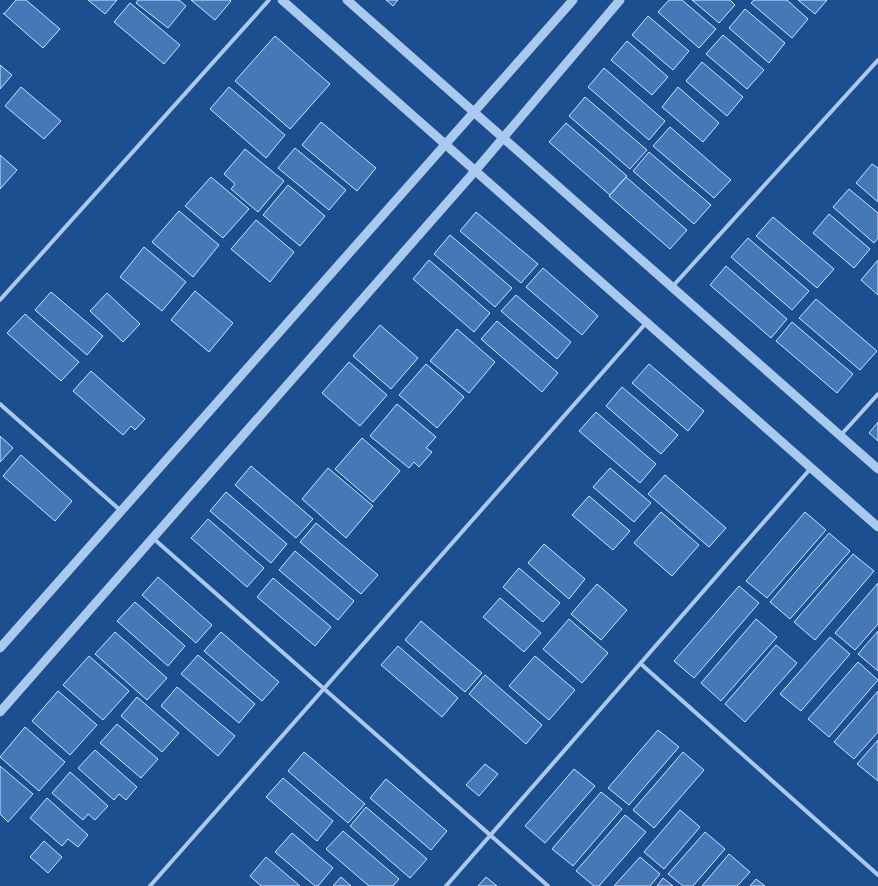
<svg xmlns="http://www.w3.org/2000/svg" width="878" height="886" font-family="'Source Sans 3',sans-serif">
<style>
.building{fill:#4478b7;stroke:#cfe3fa}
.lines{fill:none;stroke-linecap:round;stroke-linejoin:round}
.service{stroke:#a9c9ee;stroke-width:4}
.tertiary{stroke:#a9c9ee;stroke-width:9}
</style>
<rect width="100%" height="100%" fill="#1b4f8f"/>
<!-- building -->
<path class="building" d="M16,0H26L60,29L43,48L3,13L4,14Z
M88,0H117L105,14Z
M138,0H179L186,6L168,28L136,3Z
M191,0H230L231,1L215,20Z
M386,0H398L393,6Z
M669,0H682L716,29L699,48L658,12Z
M692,0H730L735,5L719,23Z
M754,0H787L808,19L792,38L751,3Z
M798,0H827L815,14Z
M130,3L180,45L164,64L114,22Z
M745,9L785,43L769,63L729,28Z
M648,16L689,51L673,70L632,35Z
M723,35L764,70L747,89L706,54Z
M275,36L330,84L290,129L235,81Z
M627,41L668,77L652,95L611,60Z
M702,62L743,97L727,116L686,81Z
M0,65L12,75L0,89Z
M604,68L665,121L649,140L588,87Z
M21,87L61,121L44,139L5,106Z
M229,87L285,135L266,158L210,109Z
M678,87L719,123L703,142L662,107Z
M585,97L647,150L630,169L569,116Z
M321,122L376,168L357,191L302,145Z
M566,123L627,176L610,195L549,142Z
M670,127L731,180L714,198L653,146Z
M295,148L346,190L329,210L278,168Z
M245,149L284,181L258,212L231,189L235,184L224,174Z
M649,152L711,205L694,224L633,171Z
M0,155L17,170L0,189Z
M872,164L878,168V202L856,183Z
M211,177L249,209L223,238L185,206Z
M626,177L687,230L670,249L609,196Z
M288,185L325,216L300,246L263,215Z
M849,189L878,213V238L874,243L833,207Z
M179,211L219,245L193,277L152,242Z
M476,212L538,264L521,283L460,231Z
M829,214L870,249L854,268L813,233Z
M773,217L834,269L817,288L756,236Z
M256,220L294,252L270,282L231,249Z
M450,235L512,288L495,307L434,254Z
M748,238L809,291L792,310L731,257Z
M144,247L186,282L162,311L120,277Z
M429,260L490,313L474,332L413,279Z
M878,260V295L861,280Z
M726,266L787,319L771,338L710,285Z
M543,268L598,316L582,335L526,287Z
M195,291L233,323L209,352L171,320Z
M51,292L103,336L87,355L35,310Z
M107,293L140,324L123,342L90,311Z
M516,295L571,342L557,359L501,311Z
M816,299L877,351L860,370L799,318Z
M25,314L79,362L61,381L7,333Z
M497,321L558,373L542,392L481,339Z
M792,322L853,374L837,393L776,341Z
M380,325L418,358L391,389L353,356Z
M457,329L495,362L469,393L430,361Z
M349,362L387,395L360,426L322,393Z
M426,364L464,397L437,428L399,395Z
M649,364L704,411L688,431L632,383Z
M91,371L145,419L135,430L131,426L123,435L73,391Z
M622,387L678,435L661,454L606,406Z
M397,404L436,437L426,448L432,452L419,467L414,462L409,468L370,436Z
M596,412L656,464L640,483L579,431Z
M878,422V441L869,433Z
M0,436L13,448L0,462Z
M362,438L400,471L373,502L335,469Z
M21,455L72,501L55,521L3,476Z
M251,466L313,519L296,538L235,485Z
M328,468L373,506L346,538L302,499Z
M610,468L651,503L634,522L593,487Z
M665,475L726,528L709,547L648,494Z
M226,492L287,544L271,563L210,511Z
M589,496L630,531L613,550L572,515Z
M661,512L699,545L672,576L634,543Z
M805,512L826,530L767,598L746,581Z
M208,519L264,568L247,587L191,538Z
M316,523L378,575L361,594L300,542Z
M829,533L850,551L790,619L770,602Z
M544,544L585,579L569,599L528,563Z
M295,551L354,601L338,620L279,570Z
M853,554L874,571L815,640L794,622Z
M519,568L560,603L543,622L503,587Z
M158,577L212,625L196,643L142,595Z
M273,578L331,627L315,646L257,597Z
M878,583V624L855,650L835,633Z
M597,584L627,610L601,640L571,614Z
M739,586L759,603L694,678L674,661Z
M500,598L541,633L524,652L483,617Z
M135,602L185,646L168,666L117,621Z
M569,619L608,653L582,683L543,649Z
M756,619L777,637L721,701L701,683Z
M421,621L482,673L465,692L405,640Z
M878,631V671L858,654Z
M115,632L167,678L147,700L95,654Z
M221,632L279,682L262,701L204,651Z
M830,637L850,654L801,711L780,694Z
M776,645L797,663L745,722L725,704Z
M398,646L458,698L442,717L381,665Z
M198,655L255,704L239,723L181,674Z
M89,656L129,691L103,720L63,685Z
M535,656L575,690L549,720L509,686Z
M858,662L878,680L829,737L808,719Z
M485,675L542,725L526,744L469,694Z
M177,687L235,736L218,756L161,706Z
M58,691L97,725L70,755L32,721Z
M878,691V732L854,759L834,742Z
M137,697L179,733L162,752L121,716Z
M117,724L158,759L141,778L100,743Z
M25,727L65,762L39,791L0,757Z
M658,730L679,747L629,805L608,788Z
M878,740V781L857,764Z
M95,750L137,787L126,800L119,794L114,800L78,768Z
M304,752L365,804L348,823L288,771Z
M683,752L704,770L654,828L633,810Z
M485,764L498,774L479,796L466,785Z
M0,766L33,794L8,822L0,814Z
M574,769L595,786L545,843L525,826Z
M70,772L108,806L95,820L88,814L83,820L52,793Z
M283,778L333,821L317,841L266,797Z
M386,779L447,831L431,850L370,798Z
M601,792L622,809L573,866L552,849Z
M47,798L88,835L78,847L68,839L62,846L30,818Z
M366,807L427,859L410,878L350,826Z
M680,810L700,827L664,869L644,852Z
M625,815L646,832L599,886H594L576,871Z
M343,831L399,879L393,886H369L326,849Z
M705,832L725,849L693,886H683L668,874Z
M292,833L333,868L318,886H315L275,852Z
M44,841L62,857L48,873L30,857Z
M729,854L750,872L737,886H702Z
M266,857L300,886H261L250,876Z
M640,857L660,874L650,886H614Z
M341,877L351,886H333Z
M486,877L497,886H478Z
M663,878L673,886H657Z
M756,879L765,886H750Z"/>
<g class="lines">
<!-- service -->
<path class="service" d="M673,286L878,60
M0,300L269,0
M0,404L120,510
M840,436L878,394
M154,539L548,886
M641,664L878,875
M150,886L646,323
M446,886L811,468"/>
<!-- tertiary -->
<path class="tertiary" d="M282,0L878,527
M347,0L878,469
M0,648L573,0
M0,712L475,171L620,0"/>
</g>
</svg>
